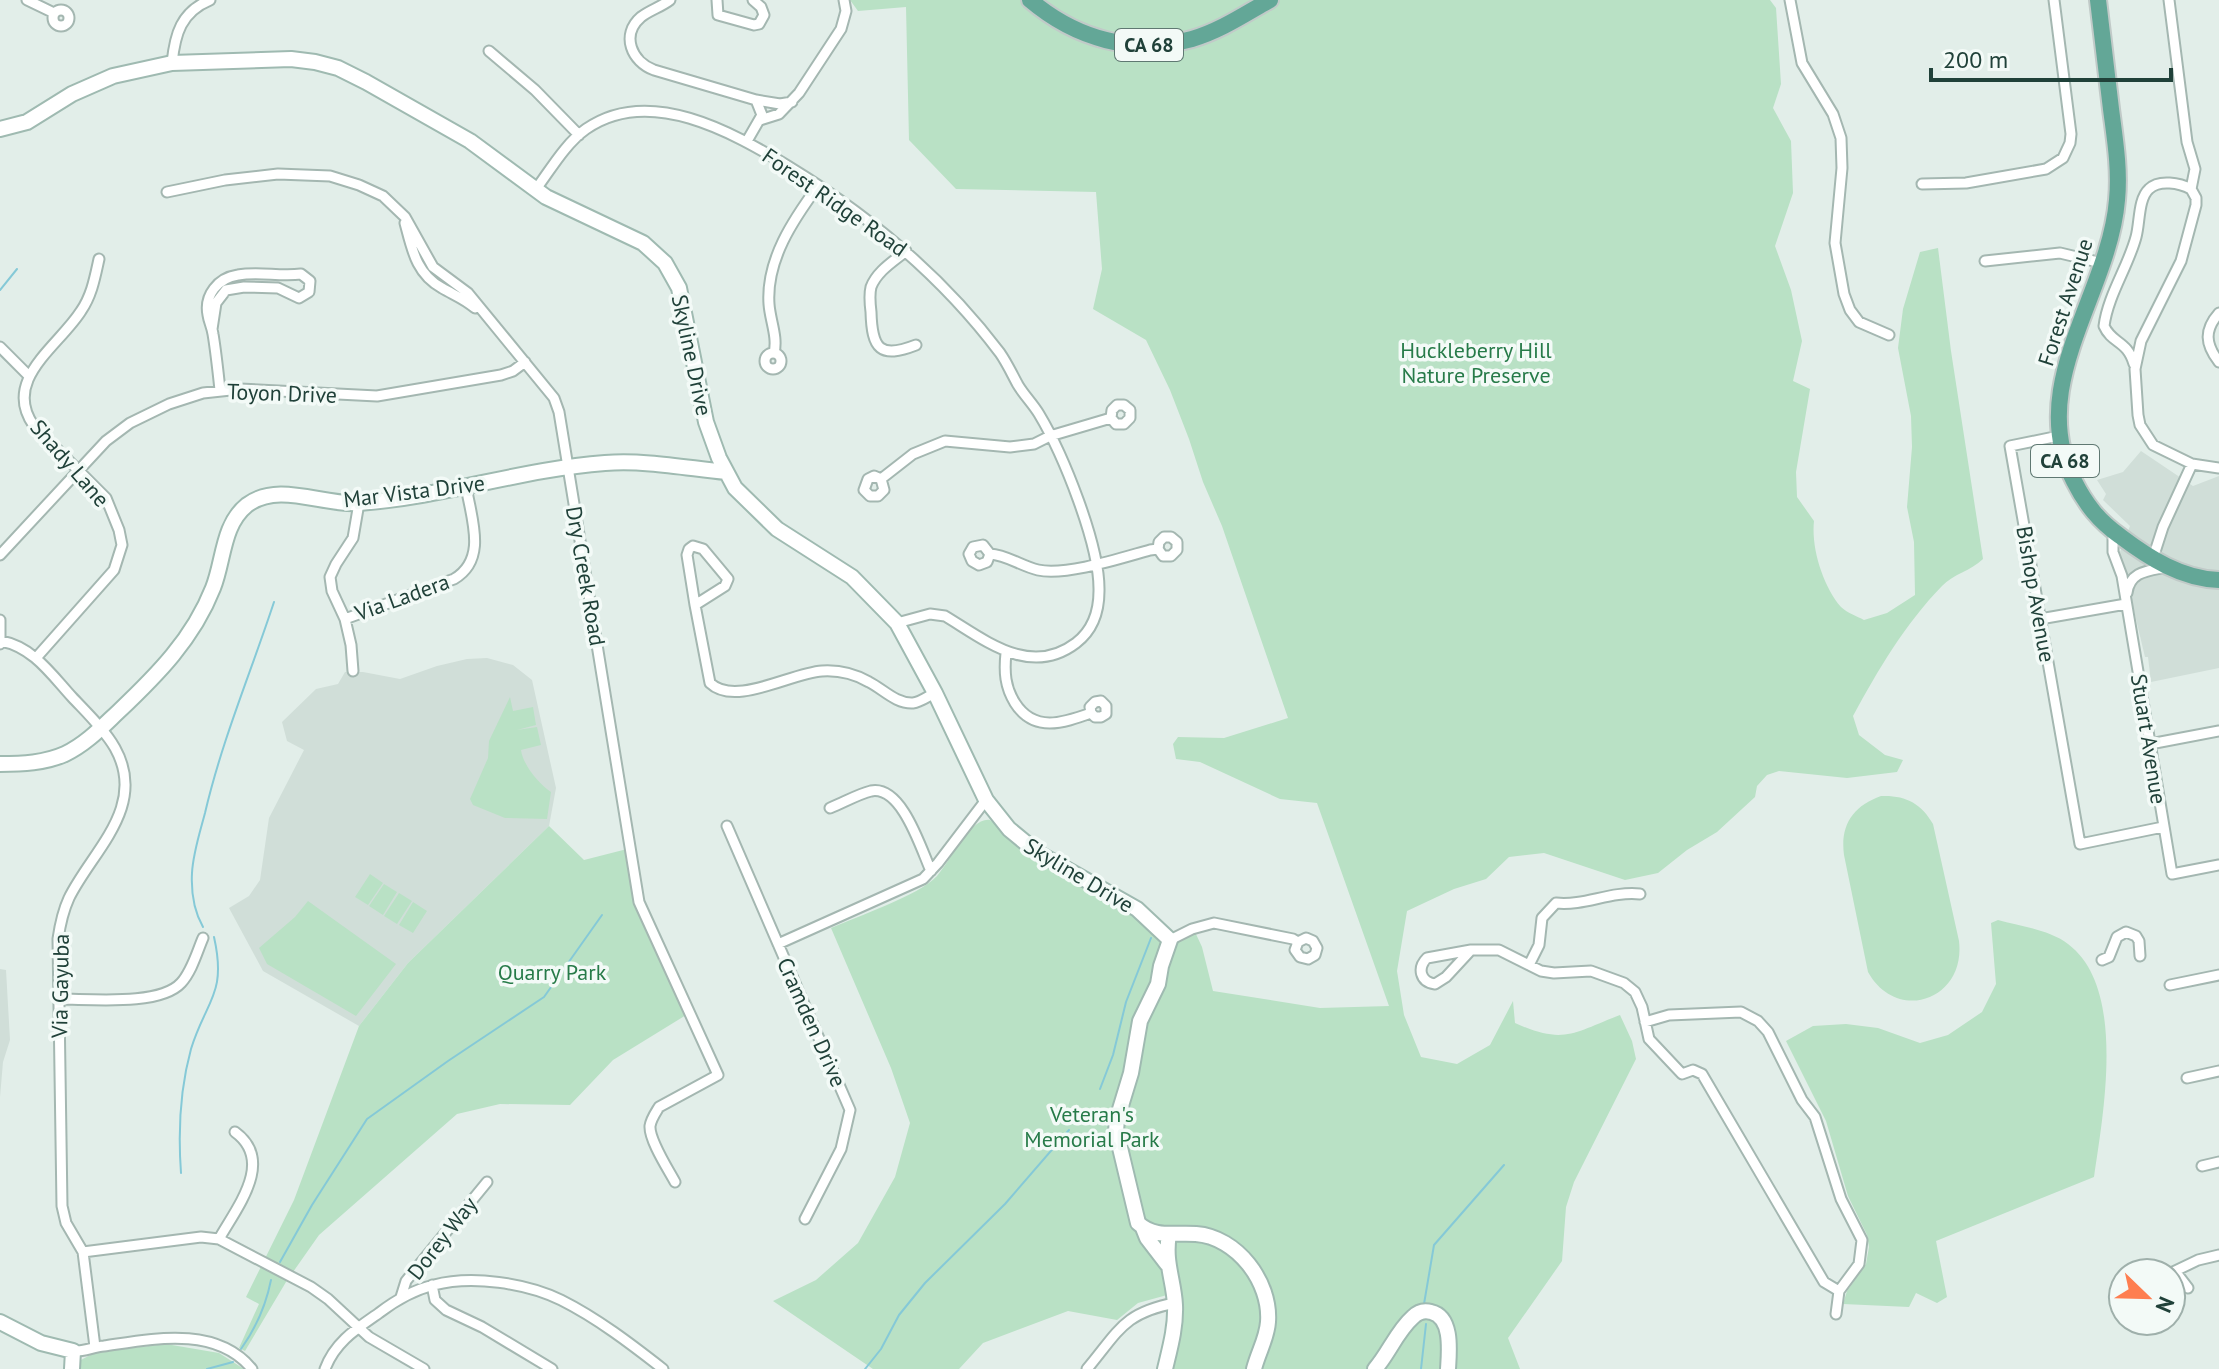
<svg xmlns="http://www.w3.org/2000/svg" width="2219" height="1369" font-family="'PT Sans',sans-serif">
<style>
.built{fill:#d0ded8}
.green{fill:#b9e1c5}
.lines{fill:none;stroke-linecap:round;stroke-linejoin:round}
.stream{stroke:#85c9d7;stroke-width:2}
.street-casing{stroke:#a4b7b1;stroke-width:13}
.secondary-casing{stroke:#9fbab1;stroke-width:18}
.primary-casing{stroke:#c1cac8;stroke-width:20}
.street{stroke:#fff;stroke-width:9}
.secondary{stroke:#fff;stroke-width:14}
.primary{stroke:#63a797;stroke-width:16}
.labels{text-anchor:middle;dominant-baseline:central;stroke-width:7;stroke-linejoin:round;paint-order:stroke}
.shield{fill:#f3faf7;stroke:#5f7872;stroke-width:2}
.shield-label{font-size:20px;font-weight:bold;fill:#204139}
.street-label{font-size:22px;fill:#204139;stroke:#f3faf7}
.park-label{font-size:22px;fill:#277b49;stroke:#f3faf7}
</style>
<rect width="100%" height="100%" fill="#e2eee9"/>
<!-- built -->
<path class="built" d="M2141,451L2193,486L2219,476V668L2151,682L2148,657H2145L2120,552L2130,526L2103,500L2106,494L2097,480L2123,472Z
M487,658L513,665L532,680L556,788L549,826L408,963L359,1026L263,971L229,908L249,896L260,880L269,818L304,750L287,741L282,722L316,689L338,684L345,672H363L400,679L437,666L467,659Z
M0,969L6,970L10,1040L3,1062L0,1097Z"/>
<!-- green -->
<path class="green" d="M850,0H1770L1776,8L1781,84L1773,108L1791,141L1793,193L1775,246L1791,290L1802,341L1793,381L1810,389L1796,472L1797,497L1814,521C1811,548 1823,586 1841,607C1847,613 1857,616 1864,620L1887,613L1915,595L1914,542L1907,507L1912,447L1911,416L1898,348L1903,309L1920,252L1938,248L1951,351L1983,559C1971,571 1953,574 1942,586C1905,624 1878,670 1853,716L1859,735L1885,755L1903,760L1897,772L1847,778L1779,771L1767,775L1757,786L1755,797L1717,832L1687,850L1658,873L1625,880L1544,853L1509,857L1486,879L1454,889L1407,911L1397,971L1404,1015L1421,1057L1457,1064L1490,1045L1513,1001L1515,1023C1564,1045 1573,1033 1620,1015L1632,1041L1636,1059L1574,1182L1566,1207L1562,1261L1508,1338L1520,1369H1170L1178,1292L1138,1303L1117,1320L1068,1311L983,1343L959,1369H873L773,1301L816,1280L858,1243L895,1177L910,1123L891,1068L831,928C858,916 918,896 937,876C950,862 970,817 990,820L1006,832L1123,904L1149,926L1183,938L1195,932L1202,947L1213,991L1320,1008L1389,1006L1317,803L1280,799L1200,762L1176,759L1173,744L1178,737L1224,738L1288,718L1222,526L1203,482L1189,439L1170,390L1146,340L1093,309L1102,269L1096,192L956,189L909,140L906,7L858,11Z
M510,697L513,711L533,707L536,725L517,730L537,727L541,745L521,750C523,765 539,784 551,792L547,819L505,818L473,805L470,799L488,758L489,741Z
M1881,796C1905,795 1921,803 1933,824L1959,941C1966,1000 1897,1024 1868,972L1844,855C1840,825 1853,806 1881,796Z
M549,826L584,860L631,848L639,902L691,1012L613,1060L570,1105L500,1104L457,1114L319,1235L286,1282L245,1351L239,1348L259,1304L246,1297L294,1200L359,1026L408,963Z
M370,874L383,883L368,905L355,897Z
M384,884L397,892L383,915L369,906Z
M399,893L412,901L397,924L384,916Z
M308,901L396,964L356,1016L267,964L259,948L295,917Z
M413,902L427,911L413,933L399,925Z
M1998,920C2020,926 2050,930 2068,944C2127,988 2103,1114 2094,1177L1936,1241L1947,1297L1937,1303L1916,1293L1909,1307L1843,1304L1847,1291L1866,1264L1869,1247L1867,1235L1848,1196L1826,1121L1786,1041L1813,1026L1846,1024L1878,1028L1920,1043L1948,1035L1982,1012L1996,984L1991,923Z
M166,1344L219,1353L244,1369H76L79,1361L96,1352Z"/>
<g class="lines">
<!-- stream -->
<path class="stream" d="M0,290L17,269
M203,927C194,911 191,892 192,873C193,853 200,832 205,813C222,740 251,672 274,602
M1100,1089L1113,1055L1126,1002L1151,938
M181,1173C178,1132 180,1089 191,1049C206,1000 227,995 214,937
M280,1262L312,1205L367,1119L448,1061L544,997L602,915
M1424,1304L1434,1245L1504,1165
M241,1349C256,1328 266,1305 271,1280
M207,1369L233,1362
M865,1369L881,1349L899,1315L925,1283L1005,1204L1069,1130
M1421,1369L1426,1324"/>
<!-- street casing -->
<g class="street-casing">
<path id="street" d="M27,0L54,13
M670,0C661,7 650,10 641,17C620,35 632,62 654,70L756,100L762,115L747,141
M717,0L718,15L754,25L759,24L764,15L761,7L753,0
M1790,0L1802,63L1833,114L1841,138L1842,168L1835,243L1844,294L1850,310L1859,322L1889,335
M2169,0L2187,142L2195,169L2191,189L2196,198V205L2181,261L2141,341L2135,369L2138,415L2140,425L2153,445L2192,464L2219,468
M53 18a8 8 0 1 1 16 0a8 8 0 1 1-16 0Z
M489,51L535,90L579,135
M172,63C175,34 181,12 210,0
M756,100L780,104L792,102
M760,120L779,114L799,93L841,29L846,11L844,0
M1922,184L1966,183L2046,169L2063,158L2070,143L2071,134L2054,0
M536,189C551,169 565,144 586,129C649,85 732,132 788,166C870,216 942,276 1000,353C1007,363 1012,374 1018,385C1024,395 1033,404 1039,414C1063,454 1100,545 1099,591C1099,612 1093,630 1076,643C1030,678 985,640 945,616L930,614L897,623
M167,192L225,180L278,174L330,176L359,185L383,196L405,217L433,267L468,293L554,398L559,412L639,902L718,1075L659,1107C656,1112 651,1119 650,1126C649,1140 668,1169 675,1182
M405,223C412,249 416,274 442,288C454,295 465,299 475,308
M906,251C894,261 877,271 871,287C869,295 870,304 871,312C872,349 880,359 916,345
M1985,261L2060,253L2102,263
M2219,313C2204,330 2205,344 2219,362
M212,329L216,303L226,290L244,287L278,288L299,298L309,292L310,281L301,274C280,277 259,271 238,275C218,278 204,295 208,315C209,322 212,327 213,334C216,352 218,371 220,390
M0,347L28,375
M774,353C778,337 770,320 769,304C766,260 793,220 818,186
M765 361a8 8 0 1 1 16 0a8 8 0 1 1-16 0Z
M2134,364C2127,340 2112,344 2104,326C2108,295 2128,267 2136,237C2140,223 2138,199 2149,189C2159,179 2180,183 2191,189
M2059,436L2010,446L2080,844L2163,827
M881,479L884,490L878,496H870L864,490L868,479L874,476L881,479L913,454L945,441L1010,447L1034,444L1050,436L1111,418L1116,424H1124L1130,418V410L1124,405H1117L1112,410L1111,418
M2113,531V552L2122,576L2172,874L2219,865
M693,546L703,549L728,579L725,586L695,605L687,555L689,549Z
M990,554L987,562L979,565L972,561L969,554L973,547L983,545L990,554C1007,555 1021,566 1038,570C1066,576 1121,558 1150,550L1158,549L1163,556H1171L1177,550V542L1171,537H1164L1159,542L1158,549
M0,555L106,441L130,423L169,404L203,393L240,389L377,396L501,375L513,371L525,362
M2153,558L2163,527L2192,464
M2127,593C2130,571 2148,571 2167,567
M695,605L710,683C735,707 791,673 822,671C838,670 855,674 869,682C883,689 896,704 913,703C921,702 928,696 935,693
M345,619L454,579C488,559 471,518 466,486
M2040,619L2126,604
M0,620V644
M1,641C33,647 51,674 72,697C87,713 104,729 115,748C148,807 92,851 69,898C63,911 60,925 58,939L62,1206L66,1223L83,1252L95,1347
M1006,653C1004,672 1005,687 1015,703C1034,733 1063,723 1091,713L1095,717H1101L1106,714V706L1101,701L1095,702L1090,707L1091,713
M36,658L114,570L122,545L119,530L106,498L34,426C1,380 59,346 81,311C92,295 95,277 99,259
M353,671L351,645L345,619L332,591L330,577L336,564L353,538L359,503
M2150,744L2219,731
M830,808C843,803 858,794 871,791C902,785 921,849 931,871
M727,826L850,1110L841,1149L805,1219
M1170,940L1192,929L1214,923L1293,939L1298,942L1295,950L1300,957L1308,959L1315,955L1317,948L1313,941L1306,938L1298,942
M778,944L923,879L938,863L986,800
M1471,950L1427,958C1417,968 1420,982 1435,984L1446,977L1471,950H1499L1541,971L1554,973L1591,971L1624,983L1635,992L1642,1007L1649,1039L1682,1074L1693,1070L1702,1074L1824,1282L1839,1291
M2102,960L2109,957L2117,937L2126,932L2136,936L2139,941L2140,956
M1529,965L1539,945L1542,918L1556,903C1585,906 1610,891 1640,894
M2170,985L2219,975
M60,999C91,999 160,1006 181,983C192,971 197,952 203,938
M1645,1022L1669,1015L1741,1012L1758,1021L1768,1032L1802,1100L1815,1117L1841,1199L1862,1240L1859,1264L1839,1291L1836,1314
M2187,1078L2219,1071
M2202,1166L2219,1162
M219,1239C237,1207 275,1161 235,1132
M83,1252L201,1237L219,1239L311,1287L328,1299L369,1337L424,1369
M432,1285L435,1300L446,1310L482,1327L552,1369
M2188,1288L2175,1271L2198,1260L2219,1255
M401,1297L406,1281L487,1182
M73,1351C83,1352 93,1347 104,1346C152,1339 216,1325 252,1369
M325,1369C335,1342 356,1329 379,1313C396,1300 413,1290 434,1285C472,1275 526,1283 561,1300C597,1318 631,1344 663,1369
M1087,1369C1119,1331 1123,1313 1175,1303"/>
</g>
<!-- secondary casing -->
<g class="secondary-casing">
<path id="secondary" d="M0,129L27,122L72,94L113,76L172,63L291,59L315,62L338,68L366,82L470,141L546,197L643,243L665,263L679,288L706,422L719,458L735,488L777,529L852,577L897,623L935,693L986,800L1009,829L1038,853L1137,909L1170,940
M0,764C22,764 45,763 65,754C86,744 102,727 118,712C157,675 193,639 213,588C224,561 222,525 247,505C279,481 323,506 359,503C442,497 523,469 605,463C646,460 686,468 726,472
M1170,940L1161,966L1158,984L1140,1021L1131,1073L1117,1119L1116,1131L1138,1223C1155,1239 1175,1232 1196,1234C1237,1237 1271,1282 1268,1322C1267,1338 1258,1353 1254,1369
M1143,1228L1147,1238L1167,1264
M0,1322L41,1343L73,1351L72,1369
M1165,1369C1170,1348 1176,1327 1175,1305C1174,1281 1164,1261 1169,1235
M1375,1369C1389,1353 1397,1331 1413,1317C1418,1312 1424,1310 1431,1312C1453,1317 1449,1352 1448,1369"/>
</g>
<!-- primary casing -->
<g class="primary-casing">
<path id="primary" d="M1030,0C1076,39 1133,55 1192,39C1220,31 1245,14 1270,0
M2098,0C2102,36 2107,73 2111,109C2115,140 2120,169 2117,200C2109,295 2025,385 2074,481C2086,505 2099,521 2120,536C2149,558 2182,579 2219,580"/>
</g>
<!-- street -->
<use href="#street" class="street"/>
<!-- secondary -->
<use href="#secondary" class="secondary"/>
<!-- primary -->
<use href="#primary" class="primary"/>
</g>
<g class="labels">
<!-- shield labels -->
<g class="shield">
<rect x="1115" y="29" width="68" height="32" rx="6"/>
<rect x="2031" y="445" width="68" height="32" rx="6"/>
</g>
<g class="shield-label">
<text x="1149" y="45">CA 68</text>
<text x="2065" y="461">CA 68</text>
</g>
<!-- street labels -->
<g class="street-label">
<text transform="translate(835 202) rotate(35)">Forest Ridge Road</text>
<text transform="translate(2065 302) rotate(-72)">Forest Avenue</text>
<text transform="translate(692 355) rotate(78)">Skyline Drive</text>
<text transform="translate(282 393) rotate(2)">Toyon Drive</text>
<text transform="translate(70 463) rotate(49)">Shady Lane</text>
<text transform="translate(414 491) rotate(-7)">Mar Vista Drive</text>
<text transform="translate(586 576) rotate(80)">Dry Creek Road</text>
<text transform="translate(2036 594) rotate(80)">Bishop Avenue</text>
<text transform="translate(402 597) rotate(-20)">Via Ladera</text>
<text transform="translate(2149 739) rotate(81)">Stuart Avenue</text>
<text transform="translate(1079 875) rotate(31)">Skyline Drive</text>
<text transform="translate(60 986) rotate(-89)">Via Gayuba</text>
<text transform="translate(812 1022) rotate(66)">Cramden Drive</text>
<text transform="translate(442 1238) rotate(-52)">Dorey Way</text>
</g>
<!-- park labels -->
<g class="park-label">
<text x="1476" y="350">Huckleberry Hill<tspan x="1476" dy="25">Nature Preserve</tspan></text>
<text x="552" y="972">Quarry Park</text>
<text x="1092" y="1114">Veteran's<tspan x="1092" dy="25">Memorial Park</tspan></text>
</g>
</g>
<!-- north arrow -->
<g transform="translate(2147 1297) rotate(113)"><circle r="38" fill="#f3faf7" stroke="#9fb0ab" stroke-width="2"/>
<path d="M0-6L14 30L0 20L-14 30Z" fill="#fe7e50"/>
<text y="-12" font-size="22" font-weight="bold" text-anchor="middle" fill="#204139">N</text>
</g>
<!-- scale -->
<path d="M1931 68v12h240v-12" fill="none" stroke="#204139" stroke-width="4"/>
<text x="1943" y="68" font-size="24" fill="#204139" stroke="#f3faf7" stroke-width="6" paint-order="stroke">200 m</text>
</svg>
